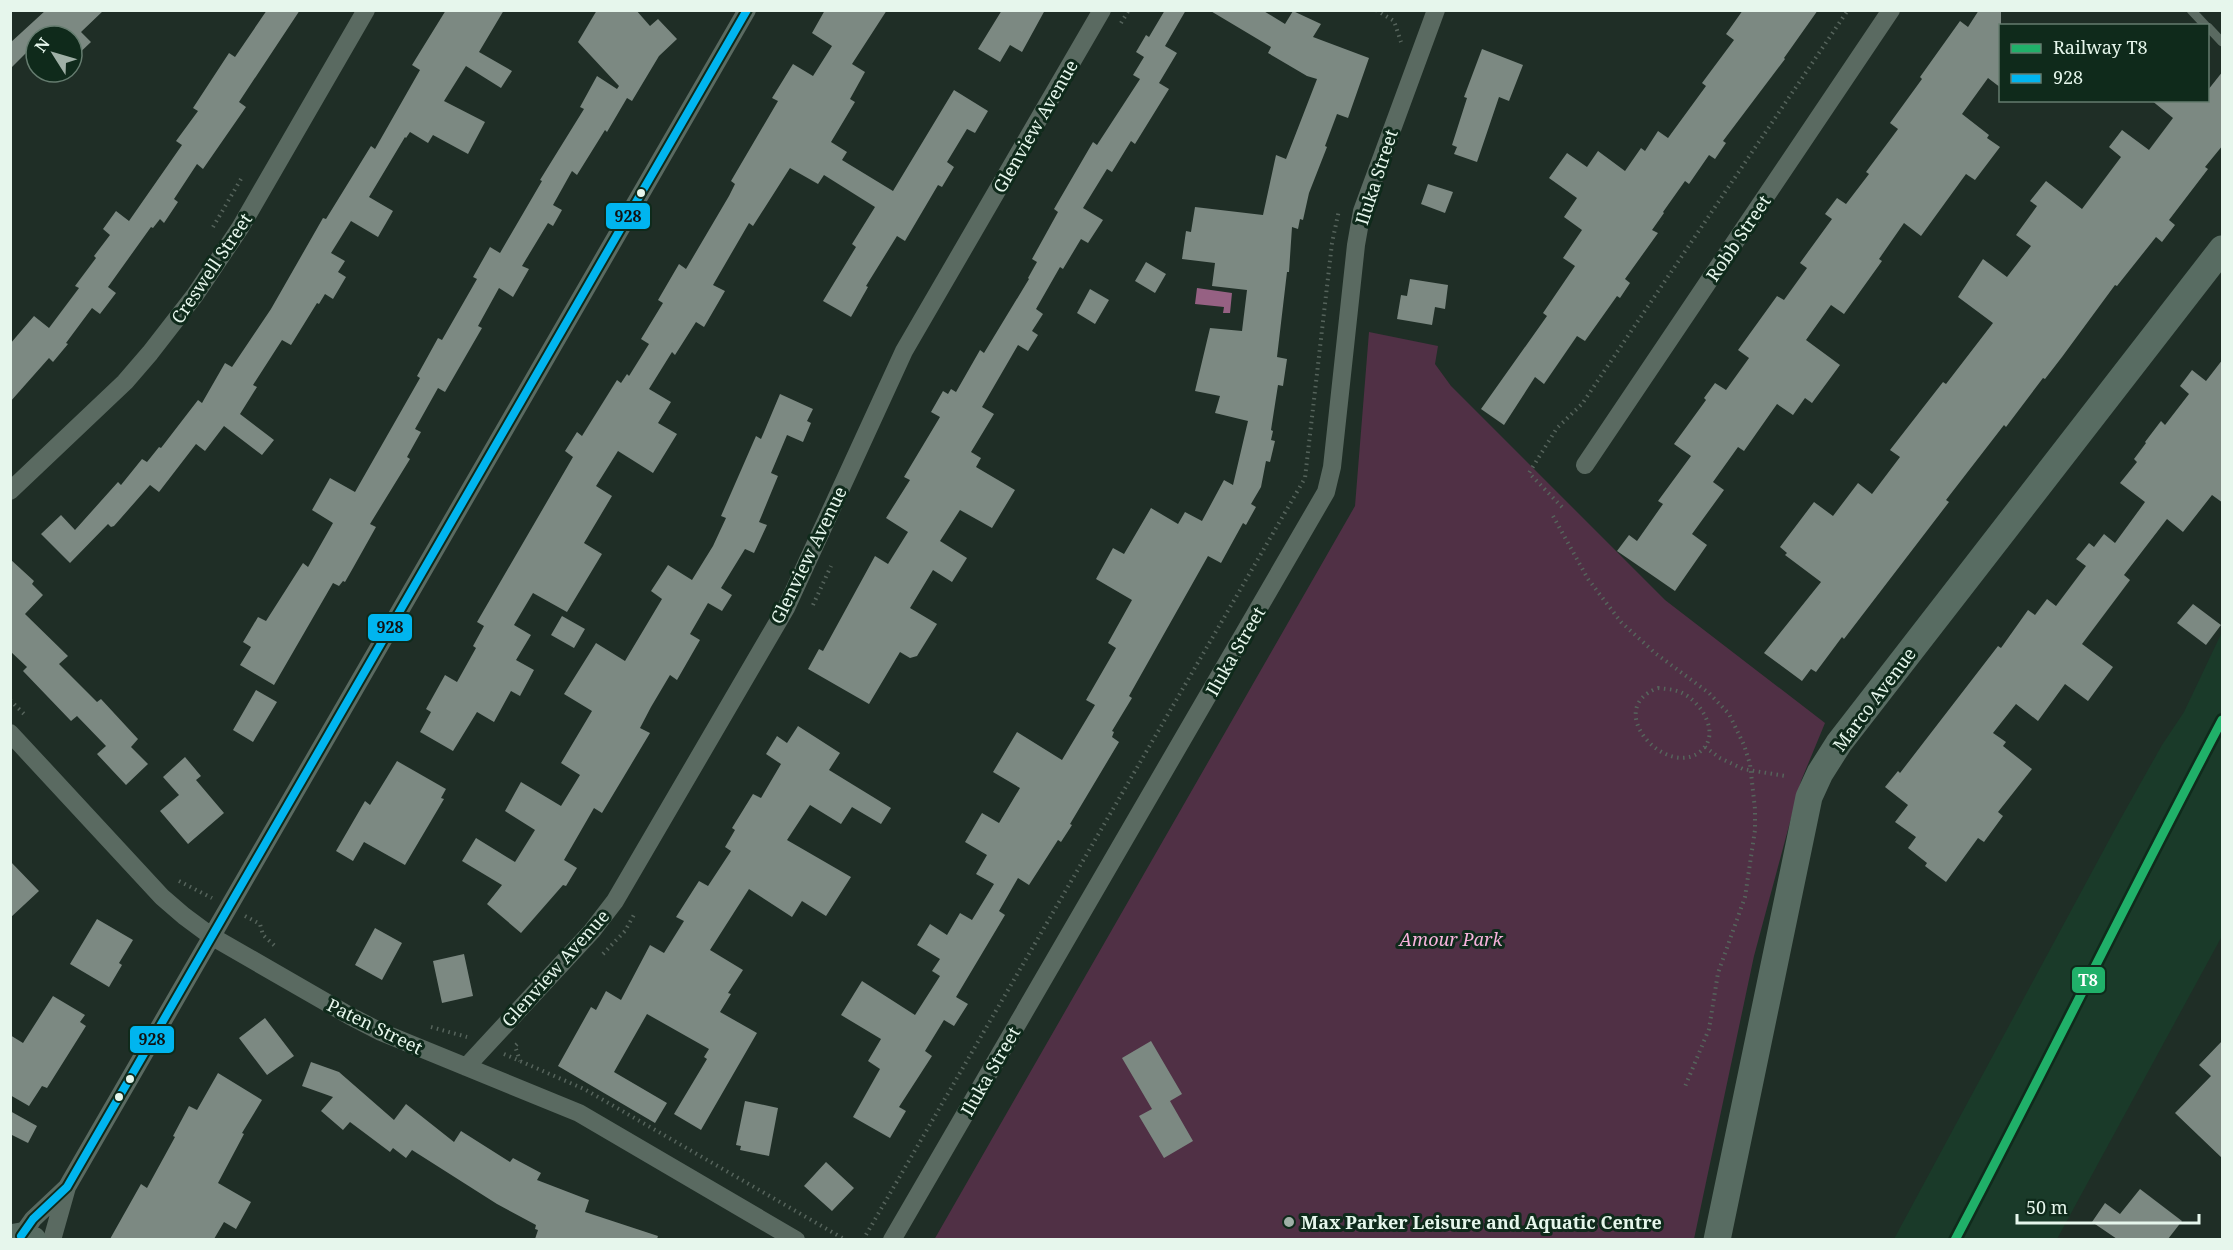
<svg xmlns="http://www.w3.org/2000/svg" width="2233" height="1250" font-family="'Noto Serif',serif">
<style>
.built{fill:#1a3a29}
.green{fill:#503045}
.water{fill:#966183}
.building{fill:#7c8982}
.lines{fill:none;stroke-linecap:round;stroke-linejoin:round}
.path{stroke:#56645c;stroke-width:4;stroke-dasharray:1.5 4.5;stroke-linecap:butt}
.lane{stroke:#5a6a61;stroke-width:9}
.street{stroke:#5a6a61;stroke-width:18}
.secondary{stroke:#586c62;stroke-width:27}
.bus-1-casing{stroke:#0f2a1b;stroke-width:12}
.bus-1{stroke:#00b5ef;stroke-width:8}
.rail-1-casing{stroke:#0f2a1b;stroke-width:14}
.rail-1{stroke:#20b069;stroke-width:9}
.bus-dot{fill:#e6f6ec;stroke:#0f2a1b;stroke-width:2}
.poi-dot{fill:#a0b0a7;stroke:#0f2a1b;stroke-width:2}
.labels{text-anchor:middle;dominant-baseline:central;stroke-width:6;stroke-linejoin:round;paint-order:stroke}
.street-label{font-size:18px;fill:#e6f6ec;stroke:#0f2a1b}
.park-label{font-size:18px;font-style:italic;fill:#f7b2dc;stroke:#0f2a1b}
.poi-label{font-size:18px;font-weight:bold;fill:#e6f6ec;stroke:#0f2a1b;text-anchor:start}
.line-badge{stroke:#0f2a1b;stroke-width:2}
.badge-label{font-size:16px;text-anchor:middle;font-weight:bold;fill:#fff}
.pale-badge-label{font-size:16px;text-anchor:middle;font-weight:bold;fill:#111}
</style>
<rect width="100%" height="100%" fill="#1f2e26"/>
<!-- built -->
<path class="built" d="M2222,632V936L2057,1239H1894L2121,818L2162,745L2184,712Z"/>
<!-- green -->
<path class="green" d="M1369,332L1438,346L1435,364L1451,386L1665,600L1825,723L1801,781L1754,956L1694,1239L934,1240L1355,506Z"/>
<!-- water -->
<path class="water" d="M1197,288L1232,293L1230,313H1223L1224,307L1195,304Z"/>
<!-- building -->
<path class="building" d="M46,10H104L81,32L91,42L72,60V36H36V63L26,53L10,69V43Z
M267,10H300L239,102L246,107L203,169L197,164L174,199L178,202L164,223L160,219L153,228L151,227L108,287L116,293L100,314L92,308L66,343L68,344L53,362L49,358L10,402V344L34,316L49,328L79,288L75,286L96,258L94,256L110,235L103,229L116,211L129,221L182,145L176,141L198,111L193,108L229,53L235,57Z
M446,10H504L479,52L512,71L501,88L466,66L444,101L485,122L468,154L433,135L428,143L410,132L406,138L405,137L369,197L393,211L378,237L351,221L331,253L345,261L338,272L346,277L333,299L325,294L319,304L317,303L291,345L282,340L253,385L257,387L240,414L274,440L262,455L224,426L205,451L196,444L159,492L150,485L114,526L111,527L108,524L70,563L41,534L61,515L75,530L118,482L121,485L142,459L147,462L159,447L161,448L198,400L202,403L225,363L232,367L271,309L323,218L326,219L371,146L375,149L420,70L412,65Z
M597,10H636L650,26L658,19L677,39L659,56L632,101L627,98L607,132L605,130L577,175L572,171L553,205L562,210L553,226L548,223L522,266L529,269L513,297L499,288L478,326L482,328L445,392L438,388L415,429L421,432L407,457L410,459L370,524L376,527L353,568L345,582L343,581L339,586L333,583L274,685L240,665L251,647L243,642L258,617L266,621L303,563L308,567L333,523L312,510L330,478L355,492L420,378L417,376L438,338L442,340L477,279L473,277L490,247L500,253L542,181L540,180L584,109L580,107L597,76L617,89L619,86L578,42Z
M825,10H887L852,64L865,72L850,99L855,102L831,142L847,152L842,160L893,191L954,90L988,111L975,133L967,129L947,162L954,167L942,187L938,185L905,241L897,236L866,286L868,287L851,317L823,301L856,247L852,244L875,207L824,175L818,184L790,168L753,226L749,223L713,285L725,291L704,327L696,322L675,355L672,352L649,389L671,402L658,423L677,434L653,473L618,451L596,486L612,496L584,543L602,554L567,612L533,593L514,625L531,635L516,660L534,670L520,696L511,691L494,722L477,712L453,751L420,732L431,712L426,709L445,675L457,682L476,648L473,646L484,626L477,622L573,457L565,451L577,432L582,436L617,380L621,383L627,374L629,376L649,344L641,339L663,303L658,300L679,264L686,269L729,196L735,184L731,181L778,101L772,98L793,64L813,76L832,46L812,33Z
M1002,10H1045L1022,52L1010,45L1000,62L978,49Z
M1165,10H1186L1165,46L1177,53L1159,83L1169,89L1135,144L1131,141L1112,172L1107,169L1083,208L1103,220L1088,243L1081,239L1063,269L1060,267L1036,309L1043,314L1032,331L1038,335L1028,351L1018,345L982,407L994,414L971,452L981,458L976,467L1015,490L992,528L960,510L940,541L967,558L952,582L933,570L910,608L937,624L917,656L910,658L900,652L869,704L808,669L819,649L823,651L875,556L888,564L908,532L886,518L910,480L904,477L940,417L931,412L943,391L948,394L951,389L956,392L980,350L984,353L1029,279L1028,278L1037,262L1032,259L1058,212L1054,209L1093,142L1097,145L1140,79L1133,75L1144,57L1136,52L1146,35L1149,37Z
M1209,10H1262L1285,24L1293,11L1321,24L1313,37L1369,58L1348,118L1337,114L1325,146L1327,147L1309,193L1303,220L1300,219L1298,229L1292,227L1289,272H1287L1277,357L1287,359L1283,386L1278,385L1271,430L1273,431L1271,440L1275,441L1270,462L1266,461L1261,487L1251,504L1256,507L1246,525L1243,523L1221,563L1208,556L1129,696L1132,698L1112,731L1114,732L1112,737L1119,742L1070,824L1072,825L1061,842L1058,840L1029,885L1018,878L999,911L1005,915L956,997L968,1004L954,1026L944,1020L925,1051L932,1056L899,1107L906,1111L890,1138L853,1117L880,1069L868,1061L881,1039L841,1015L862,981L915,1015L940,976L932,971L940,959L917,945L930,924L947,935L960,913L972,920L994,884L976,874L987,855L965,842L982,813L999,823L1020,788L993,772L1017,732L1062,760L1095,705L1086,700L1116,648L1108,643L1132,600L1096,579L1113,548L1124,554L1151,508L1178,524L1185,512L1202,521L1224,480L1233,485L1248,421L1215,413L1220,396L1195,391L1210,328L1242,331L1247,290L1212,286L1215,263L1182,259L1186,231L1191,232L1195,207L1263,215L1276,155L1286,159L1317,79L1307,76L1268,53L1271,47Z
M1743,10H1818L1784,58L1785,59L1723,141L1726,143L1715,159L1709,155L1689,184L1685,181L1663,212L1664,213L1652,230L1658,233L1625,279L1630,283L1620,298L1617,296L1585,341L1577,336L1544,384L1535,377L1504,425L1481,409L1547,316L1543,313L1575,266L1563,258L1582,230L1564,217L1577,198L1549,178L1567,153L1587,167L1598,151L1625,171L1641,148L1645,151L1658,131L1668,138L1706,86L1702,83L1734,40L1726,34Z
M1979,10H2001V88L1988,78L1962,114L1989,135L1987,138L2000,147L1975,180L1966,174L1921,236L1904,223L1879,259L1882,261L1844,314L1831,305L1806,340L1840,365L1812,403L1805,398L1793,415L1777,404L1744,451L1738,447L1713,482L1724,490L1692,534L1707,545L1675,591L1617,551L1629,535L1637,541L1663,504L1658,501L1691,456L1674,444L1706,400L1704,398L1715,383L1726,390L1749,358L1738,350L1777,296L1784,300L1807,268L1800,263L1832,219L1825,214L1837,198L1846,204L1869,174L1866,172L1898,129L1890,123L1922,79L1920,77L1960,21L1968,27Z
M1482,49L1523,65L1509,101L1499,97L1477,162L1454,154L1457,147L1452,145L1467,98L1464,97Z
M2223,71V145L2205,167L2208,169L2169,220L2175,225L2162,242L2156,237L2117,286L2115,285L2062,357L2045,379L2043,378L2006,427L2004,425L1946,500L1949,502L1844,639L1842,637L1816,672L1811,669L1802,681L1764,653L1821,582L1785,555L1787,553L1780,547L1814,502L1833,516L1858,483L1872,494L1900,457L1890,450L1943,382L1946,384L1993,323L1958,297L1983,259L2007,277L2031,246L2016,235L2037,206L2030,201L2046,181L2082,209L2121,157L2109,147L2122,130L2149,150L2173,118L2151,100H2208V90Z
M1428,184L1453,192L1445,213L1421,204Z
M1146,262L1166,274L1155,293L1135,281Z
M1410,279L1448,285L1445,309L1435,307L1432,325L1397,319L1401,295L1407,296Z
M1090,289L1109,300L1095,324L1077,313Z
M2223,359V503L2212,495L2183,532L2167,519L2124,575L2130,580L2082,644L2113,667L2088,701L2065,684L2038,721L2016,704L1993,733L2006,742L2003,746L2032,769L1998,812L2003,816L1984,842L1978,838L1946,882L1925,866L1927,863L1908,848L1916,837L1895,822L1908,805L1885,787L1898,771L1900,773L1998,646L2001,648L2028,610L2035,615L2047,599L2056,606L2086,566L2076,559L2089,543L2094,547L2104,534L2115,543L2145,502L2120,483L2137,462L2134,459L2146,443L2145,442L2161,421L2165,425L2189,394L2180,386L2192,370L2206,381Z
M780,394L813,409L807,421L811,423L803,442L787,435L771,473L778,476L759,522L767,525L754,553L745,549L721,588L732,595L722,611L708,603L690,634L700,640L677,680L670,675L651,707L640,728L650,733L602,813L594,808L564,860L577,868L566,886L563,885L521,933L487,904L502,885L462,861L476,838L515,862L535,830L505,811L521,782L561,806L580,775L561,763L592,711L564,694L596,643L625,661L662,599L651,591L668,565L692,580L713,546L726,518L721,516L756,436L761,439Z
M10,559L34,581L32,584L43,595L25,614L68,656L59,664L97,702L101,699L138,739L131,747L148,764L126,785L97,754L106,746L77,716L71,721L23,671L27,667L10,651Z
M2193,604L2221,625L2206,645L2177,623Z
M562,616L585,629L574,648L551,635Z
M256,690L277,702L253,742L233,730Z
M798,726L840,753L829,770L891,808L881,824L852,807L841,824L810,805L787,840L851,877L826,916L802,901L792,917L749,889L710,950L743,970L728,993L731,994L720,1012L757,1033L701,1130L674,1114L707,1059L704,1057L709,1049L647,1014L614,1072L667,1103L655,1123L558,1066L591,1007L596,1010L606,991L621,1000L650,945L664,953L684,921L676,917L699,881L708,886L731,851L725,847L735,830L732,828L753,794L761,798L781,764L766,754L777,736L787,743Z
M185,757L201,776L196,780L224,813L188,844L160,811L179,795L163,777Z
M397,761L446,789L441,798L444,799L405,865L364,842L353,861L336,851L365,801L370,805Z
M10,861L39,891L10,918Z
M97,919L133,940L119,963L122,965L109,987L70,964Z
M375,928L402,943L382,980L355,965Z
M464,954L473,996L442,1003L433,961Z
M53,996L85,1015L80,1022L86,1026L47,1088L42,1086L29,1106L10,1095V1035L23,1043Z
M265,1018L294,1056L267,1075L239,1038Z
M2223,1040V1159L2175,1113L2211,1076L2199,1065Z
M1151,1041L1182,1094L1170,1101L1193,1141L1164,1158L1139,1116L1152,1109L1122,1058Z
M311,1062L339,1072L394,1120L406,1104L454,1142L461,1131L510,1162L513,1158L541,1173L537,1180L589,1200L585,1212L658,1236L657,1239H535L538,1230L535,1229L536,1225L497,1204L412,1150L406,1158L393,1148L390,1152L350,1122L343,1130L321,1111L333,1097L302,1086Z
M218,1073L262,1100L242,1133L244,1134L218,1183L251,1202L236,1229L224,1222L214,1239H110L141,1184L147,1188L175,1137L173,1136L189,1106L197,1110Z
M745,1101L778,1108L769,1156L740,1150L741,1146L736,1145Z
M10,1111L37,1126L28,1143L10,1134Z
M826,1162L854,1188L832,1211L804,1186Z
M2140,1189L2182,1221L2168,1239H2117L2092,1222L2105,1203L2120,1214Z"/>
<g class="lines">
<!-- path -->
<path class="path" d="M1376,10L1394,21L1401,42
M1121,23L1129,10
M213,227L241,179
M1562,507L1529,473L1557,428L1582,404L1848,10
M1553,516L1588,579L1621,622L1655,653L1709,693L1729,714L1744,745L1750,764L1755,809V830L1745,897L1718,973L1709,1029L1684,1089
M813,605L831,566
M1658,688C1665,689 1673,689 1680,692C1700,700 1722,733 1701,751C1667,780 1601,709 1658,688Z
M10,700L27,717
M1705,747L1720,758L1743,769L1785,776
M179,881L212,898
M245,916L260,924L263,935L276,947
M603,954L625,931L635,913
M431,1027L467,1037
M517,1044L515,1046L520,1061
M504,1054L584,1089L846,1240
M863,1240L1305,478L1332,243L1339,210"/>
<!-- lane -->
<path class="lane" d="M2191,10L2206,26
M2208,27L2222,42"/>
<!-- street -->
<path class="street" d="M1585,465L1891,10
M10,491L125,382L150,353L195,295L240,228L366,10
M10,733L162,897L184,916L211,936L350,1016L381,1032L579,1113L796,1240
M466,1067L592,931L615,901L786,608L904,351L1102,10
M21,1236L33,1219L67,1187
M52,1240L67,1187L747,10
M892,1240L1326,492L1332,467L1356,245L1362,211L1436,10"/>
<!-- secondary -->
<path class="secondary" d="M10,1238L21,1236L33,1240
M1717,1240L1809,797L1820,773L1839,743L2222,249"/>
<!-- bus-1 casing -->
<g class="bus-1-casing">
<path id="bus-1" d="M21,1236L33,1219L67,1187L747,10"/>
</g>
<!-- bus-1 -->
<use href="#bus-1" class="bus-1"/>
<!-- rail-1 casing -->
<g class="rail-1-casing">
<path id="rail-1" d="M1955,1240C2046,1067 2131,892 2222,720"/>
</g>
<!-- rail-1 -->
<use href="#rail-1" class="rail-1"/>
</g>
<!-- markers -->
<g class="bus-dot">
<circle cx="641" cy="193" r="5"/>
<circle cx="130" cy="1079" r="5"/>
<circle cx="119" cy="1097" r="5"/>
</g>
<circle class="poi-dot" cx="1289" cy="1222" r="6"/>
<g class="labels">
<!-- street labels -->
<g class="street-label">
<text transform="translate(1035 126) rotate(-60)">Glenview Avenue</text>
<text transform="translate(1376 177) rotate(-72)">Iluka Street</text>
<text transform="translate(1738 238) rotate(-56)">Robb Street</text>
<text transform="translate(211 268) rotate(-56)">Creswell Street</text>
<text transform="translate(808 555) rotate(-64)">Glenview Avenue</text>
<text transform="translate(1235 651) rotate(-60)">Iluka Street</text>
<text transform="translate(1874 699) rotate(-53)">Marco Avenue</text>
<text transform="translate(555 968) rotate(-48)">Glenview Avenue</text>
<text transform="translate(375 1026) rotate(26)">Paten Street</text>
<text transform="translate(990 1071) rotate(-60)">Iluka Street</text>
</g>
<!-- park labels -->
<g class="park-label">
<text x="1451" y="939">Amour Park</text>
</g>
<!-- poi labels -->
<g class="poi-label">
<text x="1301" y="1222">Max Parker Leisure and Aquatic Centre</text>
</g>
</g>
<g class="line-badge">
<rect x="605" y="202" width="46" height="28" rx="6" fill="#00b5ef"/>
<rect x="367" y="613" width="46" height="29" rx="6" fill="#00b5ef"/>
<rect x="2071" y="966" width="35" height="28" rx="6" fill="#20b069"/>
<rect x="129" y="1025" width="46" height="29" rx="6" fill="#00b5ef"/>
</g>
<g class="badge-label">
<text x="2088" y="986">T8</text>
</g>
<g class="pale-badge-label">
<text x="628" y="222">928</text>
<text x="390" y="633">928</text>
<text x="152" y="1045">928</text>
</g>
<!-- border -->
<rect width="2233" height="1250" fill="none" stroke="#e6f6ec" stroke-width="24"/>
<!-- legend -->
<rect x="1999" y="24" width="210" height="78" fill="#0f2a1b" stroke="#657c6f" stroke-width="1.5"/>
<rect x="2011" y="44" width="30" height="9" fill="#20b069" stroke="#657c6f" stroke-width="1.5"/>
<text x="2053" y="54" font-size="18" fill="#e6f6ec">Railway T8</text>
<rect x="2011" y="74" width="30" height="9" fill="#00b5ef" stroke="#657c6f" stroke-width="1.5"/>
<text x="2053" y="84" font-size="18" fill="#e6f6ec">928</text>
<!-- north arrow -->
<g transform="translate(54 54) rotate(307)"><circle r="28" fill="#0f2a1b" stroke="#657c6f" stroke-width="1.5"/>
<path d="M0-4.5L10 22L0 15L-10 22Z" fill="#a0b0a7"/>
<text y="-9" font-size="16" font-weight="bold" text-anchor="middle" fill="#e6f6ec">N</text>
</g>
<!-- scale -->
<path d="M2017 1214v9h182v-9" fill="none" stroke="#e6f6ec" stroke-width="3"/>
<text x="2026" y="1214" font-size="18" fill="#e6f6ec" stroke="#0f2a1b" stroke-width="4.5" paint-order="stroke">50 m</text>
</svg>
